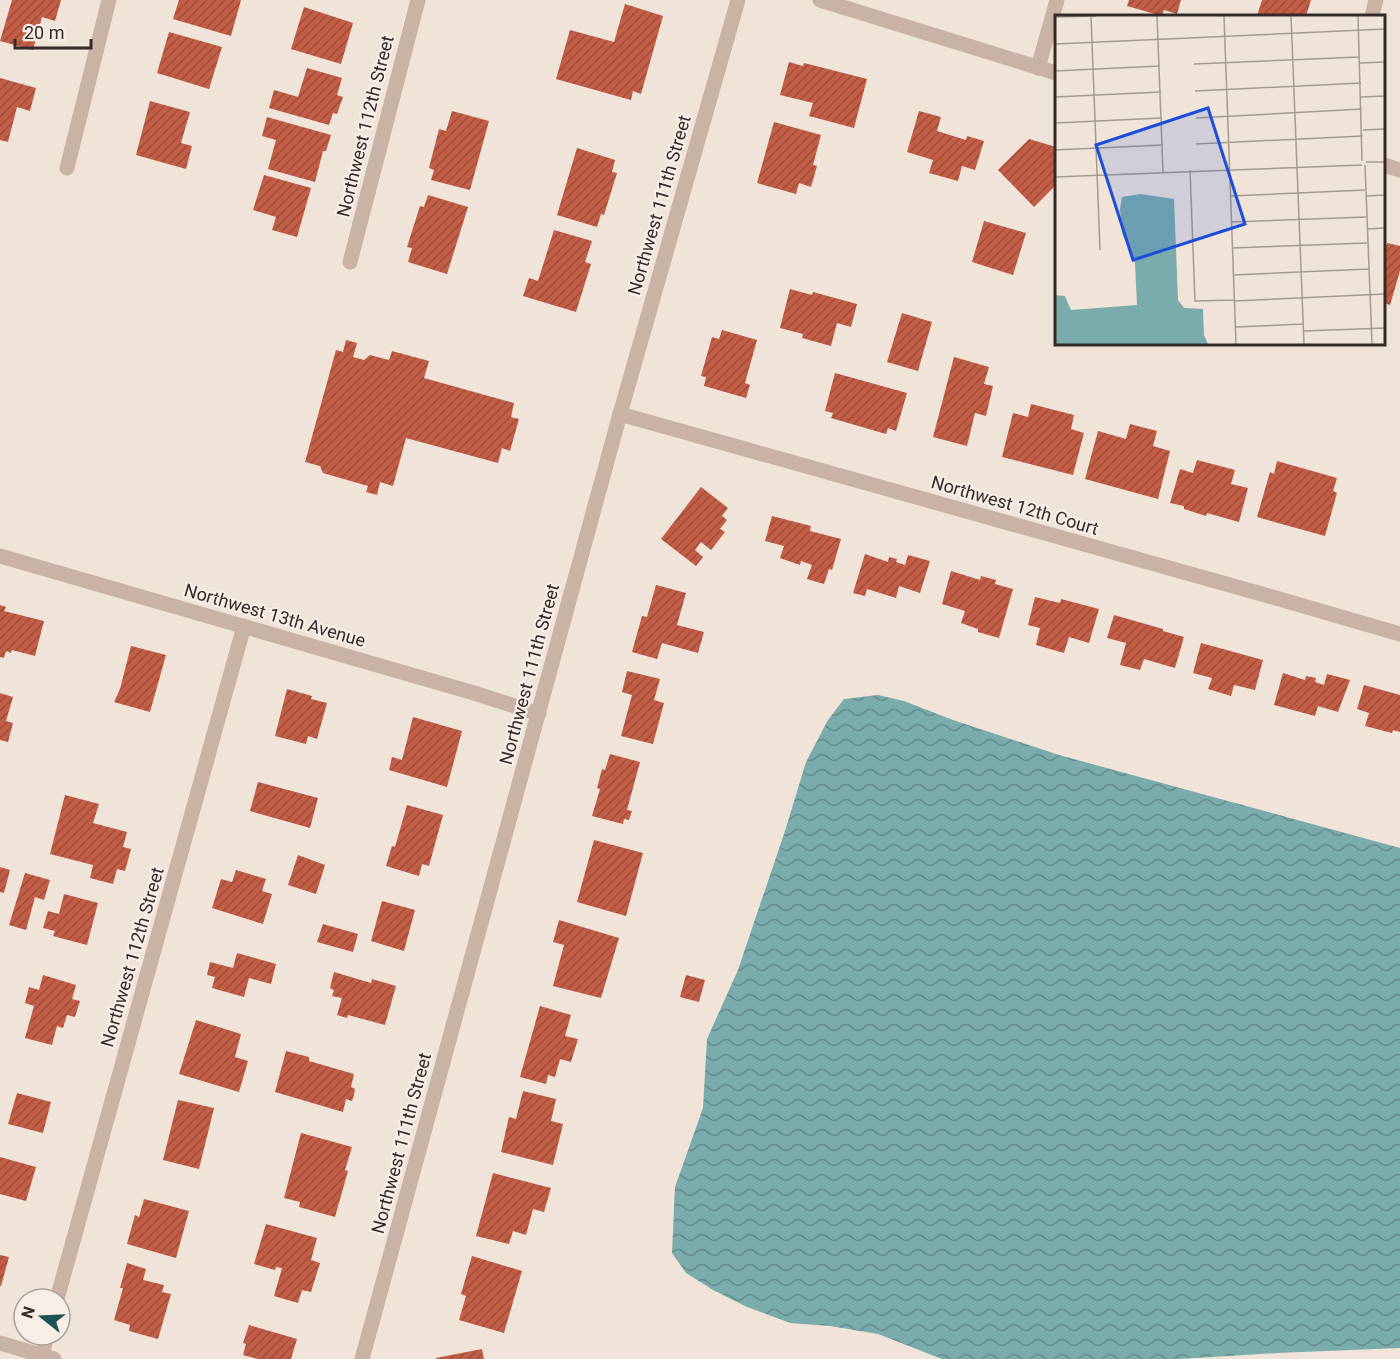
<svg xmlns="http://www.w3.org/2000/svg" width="1400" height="1359" font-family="Roboto,sans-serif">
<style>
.water{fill:url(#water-waves)}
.building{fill:url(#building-hatch)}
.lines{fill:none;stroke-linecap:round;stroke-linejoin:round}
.minor{stroke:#c8b3a6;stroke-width:15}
.tertiary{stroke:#c8b3a6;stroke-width:15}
.labels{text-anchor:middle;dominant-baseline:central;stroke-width:4.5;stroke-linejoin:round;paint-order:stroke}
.street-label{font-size:18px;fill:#342a27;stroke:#f8eee5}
.inset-road{fill:none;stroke:#a59a92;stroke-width:1.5}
.view{fill:#1d4ed8;fill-opacity:0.15;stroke:#1d4ed8;stroke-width:3}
.inset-edge{fill:none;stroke:#342a27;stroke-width:3}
</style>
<defs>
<pattern id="water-waves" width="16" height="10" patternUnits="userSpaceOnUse" patternTransform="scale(1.5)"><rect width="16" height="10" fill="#79acab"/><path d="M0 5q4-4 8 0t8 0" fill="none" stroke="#648c8b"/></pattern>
<pattern id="building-hatch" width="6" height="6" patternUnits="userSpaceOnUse" patternTransform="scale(1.5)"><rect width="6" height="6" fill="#c25d46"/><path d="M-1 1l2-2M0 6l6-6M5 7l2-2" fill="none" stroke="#9e4d3a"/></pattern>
</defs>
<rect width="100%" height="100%" fill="#f0e4d9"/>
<!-- water -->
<path class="water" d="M878,695L904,701L953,720L1059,755L1400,848V1348L1278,1353L1179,1359H942L878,1334L830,1326L790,1323L747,1307L713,1290L686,1273L672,1253L675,1187L703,1108L707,1039L738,970L785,831L806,762L828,720L844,699Z"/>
<!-- building -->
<path class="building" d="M12,0H61L55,21L42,17L33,50L0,41Z
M179,0H241L231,36L173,19Z
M1129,0H1181L1177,14L1164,10L1162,16L1127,6Z
M1262,0H1311L1306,16H1257Z
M625,4L663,16L641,94L633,91L631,100L556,79L570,30L614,42Z
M304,7L353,23L341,64L291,49Z
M169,32L222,47L209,89L157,73Z
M789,62L803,66L804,63L867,79L854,128L809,116L813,103L780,95Z
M307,68L342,78L337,95L343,97L337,114L333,113L329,125L269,108L274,90L298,97Z
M0,78L36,88L30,111L17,107L8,142L0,140Z
M150,101L190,112L181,143L192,146L186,169L136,155Z
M452,111L489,121L470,190L431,180L434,170L429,168L439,129L446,131Z
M919,111L941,117L937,131L966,140L967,136L984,141L975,170L962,166L958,181L929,173L933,160L907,152Z
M267,117L331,135L326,151H323L315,182L268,169L276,140L262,136Z
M774,122L821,135L813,165L817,166L811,187L799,183L796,194L757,183Z
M1029,139L1056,147V185L1034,207L998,170Z
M577,148L615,160L612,172L617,173L604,215L601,214L597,227L557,215Z
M264,175L311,188L297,237L272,230L276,217L253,210Z
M428,195L468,207L447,274L408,262L412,248L407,247L420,206L424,207Z
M984,221L1026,233L1013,275L972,262Z
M554,230L592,241L585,262L591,264L576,312L523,296L529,278L538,281Z
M1387,243L1400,246V271L1390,305L1384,303V244L1387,245Z
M790,289L812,295L813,292L857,304L851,327L837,323L831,346L802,338L803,334L780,328Z
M902,313L932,322L918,371L887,362Z
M722,330L757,340L745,383L750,385L746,398L704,386L706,377L701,376L712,337L719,339Z
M346,340L357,343L353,357L364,360L370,355L389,360L392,351L429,361L424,378L514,403L511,417L519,419L510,451L502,448L498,463L406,438L393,486L380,482L377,495L366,492L368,486L323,473L320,466L305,462L336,350L343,352Z
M954,357L989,367L984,384L993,386L986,416L975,413L967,446L933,437Z
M835,373L907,393L896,431L888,428L886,434L831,418L833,413L825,411Z
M1031,404L1074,415L1071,429L1084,433L1073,475L1002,457L1013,413L1028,417Z
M1130,424L1157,431L1153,446L1170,451L1158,499L1085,479L1098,431L1126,439Z
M1197,460L1235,470L1231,484L1248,488L1239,522L1207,513L1206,516L1184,509V506L1170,503L1180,469L1193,473Z
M1277,461L1337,478L1333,491L1337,493L1325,536L1257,517L1270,472L1274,474Z
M701,487L728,508L722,516L727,520L720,529L725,532L711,550L701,542L695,550L703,557L696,566L661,539Z
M772,516L811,526L810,531L841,539L832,570L829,569L824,584L807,579L812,565L801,561L800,565L780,558L784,546L765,541Z
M865,554L888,562L889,557L897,559L896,562L905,565L908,555L930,561L920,593L899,586L896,598L867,589L865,596L853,593Z
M951,571L980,580L981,576L996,580L995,584L1013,589L999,638L978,632V629L961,623L965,611L942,604Z
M656,585L686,593L677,625L704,632L698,653L662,643L657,659L632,652L642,616L647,617Z
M1035,597L1060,603L1061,599L1099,609L1089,643L1069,637L1064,653L1036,645L1040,628L1028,625Z
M0,605L6,607L4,611L44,621L35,656L12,650L11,653L6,651L4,658L0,657Z
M1114,615L1163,629V631L1184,637L1175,668L1144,659L1140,670L1120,665L1126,643L1107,638Z
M1201,643L1263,660L1255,690L1234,685L1231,696L1208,689L1212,678L1193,673Z
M131,646L166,655L150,712L114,702L120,689Z
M627,671L660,679L654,700L664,703L653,744L621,736L632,695L622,692Z
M1283,673L1305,680L1306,676L1316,678L1315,682L1324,685L1327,674L1350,680L1338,712L1318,706L1315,716L1274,705Z
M1364,685L1400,695V732L1393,730L1392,733L1365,726L1369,713L1357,709Z
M287,689L312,696L311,699L327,703L317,739L308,736L306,744L275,736Z
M0,693L13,697L6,721L13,723L8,742L0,740Z
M413,717L462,731L447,787L389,770L392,757L402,760Z
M610,754L640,762L627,810L632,811L629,820L624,819L623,824L592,816L600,789L597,788L602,769L605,770Z
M258,782L318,798L310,828L250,811Z
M65,795L99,804L93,823L127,832L123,847L131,849L125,871L117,869L113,884L90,878L93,865L50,854Z
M407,805L443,815L429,866L422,864L419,876L386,866L392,846L395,847Z
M594,840L643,853L626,916L577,902Z
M298,855L325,865L316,894L288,885Z
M0,867L10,870L4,893L0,892Z
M236,870L266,879L262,891L272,894L263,924L212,908L221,879L232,882Z
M25,873L50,880L44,900L35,897L26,930L9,925Z
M64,894L98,903L87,945L53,936L55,931L43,928L48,911L59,914Z
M382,901L415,910L404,951L371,941Z
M559,920L619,938L601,998L553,986L564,945L553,942Z
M323,924L358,934L353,952L317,942Z
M237,953L276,964L271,984L249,978L244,997L212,988L215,977L207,975L210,962L233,968Z
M334,972L371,983L372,979L396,986L385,1025L348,1015L347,1018L337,1015L342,998L332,996L334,990L330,988Z
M43,975L76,985L72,999L80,1001L75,1017L67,1015L63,1028L57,1026L52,1045L25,1038L34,1006L25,1003L29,987L39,990Z
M686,975L705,980L699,1002L680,997Z
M540,1006L571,1015L565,1036L578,1039L571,1062L560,1059L555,1077L548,1075L546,1084L520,1077Z
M196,1020L241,1034L235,1057L248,1061L239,1092L179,1074Z
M286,1051L309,1057V1061L354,1074L351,1087L355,1089L354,1095L352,1101L346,1099L343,1112L275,1092Z
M523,1091L556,1099L551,1121L563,1124L553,1165L501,1152L509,1117L516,1119Z
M17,1093L51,1102L43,1133L8,1124Z
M178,1100L214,1108L199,1169L163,1160Z
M301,1133L352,1147L345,1170L348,1171L335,1217L299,1207L300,1202L284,1198Z
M0,1157L36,1167L26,1201L0,1194Z
M493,1173L551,1188L544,1212L533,1209L526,1235L513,1231L509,1244L476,1236Z
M144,1199L189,1211L176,1258L127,1244L135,1215L139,1217Z
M266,1224L317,1238L311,1260L320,1263L311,1292L302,1290L298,1303L274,1296L282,1268L276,1267L275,1270L254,1264Z
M0,1255L9,1257L1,1286H0Z
M472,1256L522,1271L504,1333L459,1320L466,1296L461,1294Z
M127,1263L146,1269L143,1280L164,1285L162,1292L171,1294L158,1339L129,1331L130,1325L114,1320L123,1288H120Z
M249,1325L297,1339L291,1359H258L243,1355L246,1344L243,1343Z
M482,1349L484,1359H436V1358Z"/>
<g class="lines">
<!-- minor -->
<path class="minor" d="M1372,16L1376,0
M1038,68L1057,0
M67,168L109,0
M350,262L418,0
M620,414L1276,598L1400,634
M0,556L474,693L539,714
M57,1299L244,626
M0,1343L54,1359
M41,1359L47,1335"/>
<!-- tertiary -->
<path class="tertiary" d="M820,0L1056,73
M1384,165L1400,170
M362,1359L620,414L738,0"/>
</g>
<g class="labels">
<!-- street labels -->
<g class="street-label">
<text transform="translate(365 126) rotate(-76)">Northwest 112th Street</text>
<text transform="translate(659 205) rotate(-74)">Northwest 111th Street</text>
<text transform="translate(1015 505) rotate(16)">Northwest 12th Court</text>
<text transform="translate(275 615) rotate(16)">Northwest 13th Avenue</text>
<text transform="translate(529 674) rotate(-75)">Northwest 111th Street</text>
<text transform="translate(132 957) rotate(-74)">Northwest 112th Street</text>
<text transform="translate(401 1143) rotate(-75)">Northwest 111th Street</text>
</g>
</g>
<!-- overview -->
<g transform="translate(1055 15)">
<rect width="330" height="330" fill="#f0e4d9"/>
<path d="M86,179L119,184L123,285L129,293L148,294L149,320L153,329H0V280L10,281L16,295L82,290L80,248L67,218L65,194L67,182Z" fill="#79acab"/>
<path class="inset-road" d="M36,1L45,235M102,1L108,157M169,1L181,329M236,1L249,329M303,1L307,146M0,2L41,1M0,29L330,14M305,48L330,47M139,49L304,42M0,56L105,51M140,76L306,68M0,82L106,77M306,82L330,81M141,103L307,94M0,108L107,103M308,115L330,114M141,129L308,121M0,135L108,130M311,147H330M310,150L317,329M135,155L140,286L180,285M0,162L307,150M175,181L310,175M311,181L330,180M176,207L311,202M312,214L330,213M177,233L312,228M178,260L314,254M180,286L330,279M181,312L248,309M248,316L330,313"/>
<path class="view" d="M153,93L190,209L78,245L41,130Z"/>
<rect width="330" height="330" class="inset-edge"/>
</g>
<!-- north arrow -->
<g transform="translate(42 1317) rotate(288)"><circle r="28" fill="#f8eee5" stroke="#aaa099" stroke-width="1.5"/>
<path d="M0-4.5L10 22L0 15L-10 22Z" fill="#1e5354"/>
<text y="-9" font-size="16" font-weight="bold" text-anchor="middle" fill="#342a27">N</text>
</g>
<!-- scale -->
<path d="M15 39v9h76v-9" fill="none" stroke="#342a27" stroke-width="3"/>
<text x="24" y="39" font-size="18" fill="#342a27" stroke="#f8eee5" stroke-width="4.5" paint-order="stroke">20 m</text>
</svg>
